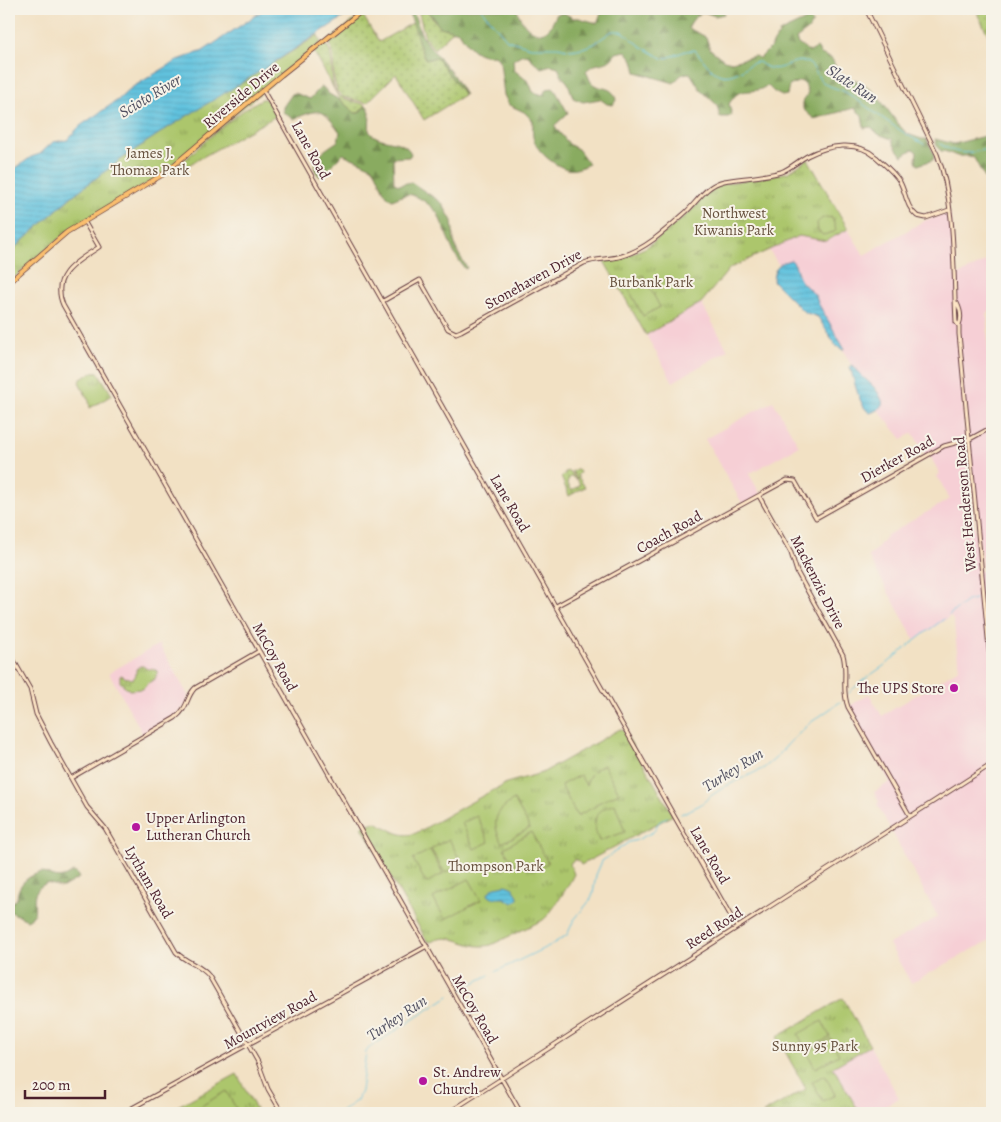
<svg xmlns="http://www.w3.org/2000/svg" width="1001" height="1122" font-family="Alegreya,serif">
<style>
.built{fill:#f6cfd5}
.grass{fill:url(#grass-dots);stroke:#7b724c}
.forest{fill:url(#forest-firs);stroke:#6a6546}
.park{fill:url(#park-tufts);stroke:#7b724c}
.pitch{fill:#acc66c;stroke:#7b724c}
.water{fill:url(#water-rules);stroke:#557084}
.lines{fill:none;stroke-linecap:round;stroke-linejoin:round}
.stream{stroke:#60c2de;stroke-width:1}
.secondary-casing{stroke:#633c42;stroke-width:5}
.primary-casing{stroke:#633c42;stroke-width:5.5}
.secondary{stroke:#fde5c5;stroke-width:3}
.primary{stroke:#fabe6e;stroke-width:4}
.poi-dot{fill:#b5179e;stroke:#f7f3e8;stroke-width:2}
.labels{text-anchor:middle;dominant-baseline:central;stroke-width:4;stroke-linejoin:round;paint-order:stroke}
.street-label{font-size:15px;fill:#4a1f2b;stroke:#f7f3e8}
.park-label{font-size:15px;fill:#67513e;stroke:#f7f3e8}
.poi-label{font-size:15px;fill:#4a1f2b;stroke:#f7f3e8;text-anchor:start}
.water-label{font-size:16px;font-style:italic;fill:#515061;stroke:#f7f3e8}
</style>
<defs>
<pattern id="grass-dots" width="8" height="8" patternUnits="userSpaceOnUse" patternTransform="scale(1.25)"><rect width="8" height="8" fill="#acc66c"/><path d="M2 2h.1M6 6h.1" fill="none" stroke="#8ea059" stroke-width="1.8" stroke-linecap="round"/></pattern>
<pattern id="forest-firs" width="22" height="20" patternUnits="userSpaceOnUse" patternTransform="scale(1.25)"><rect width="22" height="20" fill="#89ab60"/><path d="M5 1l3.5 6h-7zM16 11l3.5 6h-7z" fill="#728b4f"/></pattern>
<pattern id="park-tufts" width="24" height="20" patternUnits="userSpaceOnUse" patternTransform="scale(1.25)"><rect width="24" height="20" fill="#acc66c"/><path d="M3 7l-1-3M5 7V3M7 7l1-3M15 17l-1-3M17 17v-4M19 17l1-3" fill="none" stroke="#8ea059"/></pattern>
<pattern id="water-rules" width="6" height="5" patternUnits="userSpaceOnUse" patternTransform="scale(1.25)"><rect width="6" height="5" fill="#60c2de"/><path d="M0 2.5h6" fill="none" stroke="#55a6bf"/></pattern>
</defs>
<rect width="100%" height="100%" fill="#f7f3e8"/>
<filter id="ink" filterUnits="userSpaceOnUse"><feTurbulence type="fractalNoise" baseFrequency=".02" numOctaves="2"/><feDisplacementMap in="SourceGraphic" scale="10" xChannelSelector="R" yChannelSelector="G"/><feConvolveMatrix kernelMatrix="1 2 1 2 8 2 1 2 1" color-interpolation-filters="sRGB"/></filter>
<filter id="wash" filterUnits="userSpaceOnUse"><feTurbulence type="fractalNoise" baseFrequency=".0096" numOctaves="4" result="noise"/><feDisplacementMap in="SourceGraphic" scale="20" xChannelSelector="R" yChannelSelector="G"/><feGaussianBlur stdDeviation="1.12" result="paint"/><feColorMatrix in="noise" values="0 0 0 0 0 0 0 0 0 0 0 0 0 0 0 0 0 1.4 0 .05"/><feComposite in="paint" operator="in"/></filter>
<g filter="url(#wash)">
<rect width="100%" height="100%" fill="#f2e1c4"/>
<!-- built -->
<path class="built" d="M950,213L955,277L988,260L989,280L992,282V309L987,314L988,357H992V568L982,569L965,403L962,405L979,571L992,570V939L911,983L889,944L938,917L877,804L879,802L874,792L890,782L848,707L869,694L882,716L959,669L954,623L951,616L915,640L868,556L874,552L887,535L950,499L937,476L940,474L929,454L926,456L913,433L902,439L878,410L882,405L877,389L861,375L853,366L851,365L818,303L817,298L799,278L795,263L785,262L779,265L768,249L799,236L826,241L848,229L864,255L926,220Z
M701,303L728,350L673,382L646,335Z
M773,401L799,446L749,474L761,495L743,505L705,439Z
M159,644L188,695L186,704L179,712L143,734L109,673Z
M870,1046L899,1098L872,1113H860L833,1067Z"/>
<!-- grass -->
<path class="grass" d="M418,9H426C434,21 438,28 454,30L434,49L425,38Z
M978,9H992V42L978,15Z
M362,14L379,42L414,22C418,35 418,48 426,60L433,58L438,59L464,95L424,120L396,74L367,103L343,97L337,91L334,79L333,54L329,40Z
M325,43C339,58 324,89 343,98C349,101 359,102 366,105L359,113H355L340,100L314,52Z
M578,469L580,473L577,475L585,487L569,496L561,477L565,474V472L570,471L576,480L571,476L567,482L571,490H573L580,485L572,471Z"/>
<!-- forest -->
<path class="forest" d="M406,9H412L423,38L453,75L465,95H464L438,59L433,58L426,60C416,44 417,25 406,9Z
M426,9H436L442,12L452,9H517C519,20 533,39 546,31C551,28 554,19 557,14L564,13L573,18H579L597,23L603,9H724V14L715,16L704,12C696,15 692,20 688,28L706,37L710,49L724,60L732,62L754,56L760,58L771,47L780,32L808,19L813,22L808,30L796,39L798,44L810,52L817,48L821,54L832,59L838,72L849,80H856L864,84L875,93L899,125L907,134L922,139H927L934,154L933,160L918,165L916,160L917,152L913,149L902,156L894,145L892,139L878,134L871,127L864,128L862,115L854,108L814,119L803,109V101L808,93L805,84L800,81L789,86L787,95L782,96L774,92L768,86C763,87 761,90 757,90C742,93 739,88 729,104L732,115L728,117H720L717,105L700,89L690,73C681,73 679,77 674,83L636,72L633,60L626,51L616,53C607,69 597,59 586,71C588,75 589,79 591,82C599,91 613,84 616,100L613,105L607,104L600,99L583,102L573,98L568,83L561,75L558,67L551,65L541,68L526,54L521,55L513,60L514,70L529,82L533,92L543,95L546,89L554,88L568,113L554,126L570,145L578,149L589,164C582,167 575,171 567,169C553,165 536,151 533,137C532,132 533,126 533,121L524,112L509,105L504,95L500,62L495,55C476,58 468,46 459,32L440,27Z
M321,87H323L329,94L340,100L355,113H359L365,106L368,107L370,112L369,131C379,145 405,137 411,154L409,157L393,158L394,183L399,185L411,182L442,203L452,221L454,241L457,251L467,268L465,269L454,253L438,214C433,207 420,197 412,195C406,193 398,198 392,200C380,193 381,176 372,167L343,154L320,177C304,161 325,150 338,141L340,132C321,107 322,108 293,119L283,112V107L292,94L295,93L310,99Z
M992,134V184L990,185L988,184L974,158C968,154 963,157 957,156C951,154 947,151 941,151L937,147L935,139L954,144Z
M42,872C56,878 59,881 73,872L76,873L79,878L63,887H60L47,883C22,894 45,912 27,920L9,911V902H13L17,898C18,883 28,876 42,872Z"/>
<!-- park -->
<path class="park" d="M318,35L321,43L163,174L67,232L9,282V253C38,228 64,201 95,178C165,125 244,83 318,35Z
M262,99H266L276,116L174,173L172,171C199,148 231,115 262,99Z
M808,159L848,229L826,241L799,236L730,268L701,303L646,335L604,261L622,258L647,247L691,211L708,191L717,185L780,174L789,172Z
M93,372H98L112,395L90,408L89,401L79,382L81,379Z
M140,666H143L147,669H153L158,671L155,679L148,683L143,689L129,690L120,682V676L122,675L124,677L133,679L136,675V669Z
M620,729L624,731L673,815L581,865L578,860H573L570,864L574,874C569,885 551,914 543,920L491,945C467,951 454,930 431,942L427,941L362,827L364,825L375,822C390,828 400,839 416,833L493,790L499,788L506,783L542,773Z
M843,998L870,1046L833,1067L860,1113H763L806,1089L777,1037Z
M237,1074L258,1113H165Z"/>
<!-- pitch -->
<path class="pitch" d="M826,217L832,218L836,230L834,232L823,235L818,231L817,223L821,219Z
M643,275L660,307L643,316L626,284Z
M604,765L619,793L596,804V806L577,816L561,785L580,775L586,785C589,774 593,770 604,765Z
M514,800L530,828L502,843C491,822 494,812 514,800Z
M615,804L625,832L599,841C591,821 594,810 615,804Z
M477,816L489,842L474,849L462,823Z
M531,832L548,863C528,873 514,868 504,848Z
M449,839L462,864L445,873L431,849Z
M430,850L443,874L426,883L413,859Z
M469,879L481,900L445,919L433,898Z
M822,1021L830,1037L806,1050L798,1034Z
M831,1039L839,1055L815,1068L807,1052Z
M825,1075L835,1095L823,1101L812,1082Z
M226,1091L236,1108L227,1113H181L191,1108L193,1111Z"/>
<!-- water -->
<path class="water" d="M265,9H356L264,69L169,127L127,155L72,196L9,253V173L31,157L40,154L53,142L67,140L80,126L118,100L131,88L178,60L203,51Z
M791,260C798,265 796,275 801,281C808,290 816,292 818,303L844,348L843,350L836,346L818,317L804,312L773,281C774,267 778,263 791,260Z
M851,365L853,366C865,382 875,382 883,403L878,410L870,413C859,407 854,379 850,367Z
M506,885L513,888L518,896V899L513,903L504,898H492L488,895L489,892L495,887Z"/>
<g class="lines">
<!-- stream -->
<path class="stream" d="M481,9L507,40L531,47H558L571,50L583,48L594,44L612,31H622L642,47L664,59L686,51L695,50C710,67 717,85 742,70C748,66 750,63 759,62C779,79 789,57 806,62C815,65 816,77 823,82C830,88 839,88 847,93C873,110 896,130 924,144
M940,144C961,157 970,153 992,148
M949,615L967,601L975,599
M849,693C861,680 876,672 889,662C907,647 925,632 944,619
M681,814L700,805L712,795L726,786L764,768L776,758L788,744L810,723L840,702
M495,972L551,945L567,935L574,920L591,899L593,894L596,875L602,861L629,842L637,840L653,832L659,822L667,817
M458,991L489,975
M340,1113L357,1100L361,1091L366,1052L369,1048L449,996"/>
</g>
</g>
<g filter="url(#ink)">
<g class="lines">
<!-- secondary casing -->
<g class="secondary-casing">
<path id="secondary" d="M866,9L937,154C956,203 953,270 956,322L959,326V334L992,680
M263,90L737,927
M84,221L99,247C78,261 50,274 63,305L521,1113
M383,301L420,280L448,329L456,333L461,331L584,263C597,258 609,260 622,256C646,249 667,229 686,212C698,201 706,185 724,181C742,178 763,177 781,172C791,168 798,161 807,156C828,145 858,140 876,157C884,164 894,172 900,182C906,193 906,207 917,216L926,218L949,210
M957,303C960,309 962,318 959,325
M759,496L791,553L797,572L843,655C848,673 841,689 848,707L910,816
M556,606L787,480L795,481L816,518L944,446L970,439L992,427
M9,652L30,689L36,714L51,743L87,807L105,828L176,952C186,963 201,965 209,976L258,1062L268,1089L282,1113
M71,778L175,718C189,707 186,697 195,688L259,651
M123,1113L427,946
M448,1113L992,764"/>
</g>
<!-- primary casing -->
<g class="primary-casing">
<path id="primary" d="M9,282L67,232L162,175L281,75L364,9"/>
</g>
<!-- secondary -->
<use href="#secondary" class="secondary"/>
<!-- primary -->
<use href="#primary" class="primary"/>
</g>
</g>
<!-- markers -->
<g class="poi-dot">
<circle cx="954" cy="688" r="5"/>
<circle cx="136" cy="827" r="5"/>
<circle cx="423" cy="1081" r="5"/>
</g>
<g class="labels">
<!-- street labels -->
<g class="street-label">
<text transform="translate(241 95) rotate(-40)">Riverside Drive</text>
<text transform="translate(311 150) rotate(61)">Lane Road</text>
<text transform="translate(533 279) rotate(-29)">Stonehaven Drive</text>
<text transform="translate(897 459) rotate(-29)">Dierker Road</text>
<text transform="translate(510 503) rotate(60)">Lane Road</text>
<text transform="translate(965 504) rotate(-95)">West Henderson Road</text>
<text transform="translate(669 532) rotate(-29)">Coach Road</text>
<text transform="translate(818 582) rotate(63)">Mackenzie Drive</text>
<text transform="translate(275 657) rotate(61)">McCoy Road</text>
<text transform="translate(710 855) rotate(60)">Lane Road</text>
<text transform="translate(149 882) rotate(60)">Lytham Road</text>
<text transform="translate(714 928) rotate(-33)">Reed Road</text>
<text transform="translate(475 1009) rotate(60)">McCoy Road</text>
<text transform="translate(270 1020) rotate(-29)">Mountview Road</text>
</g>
<!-- park labels -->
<g class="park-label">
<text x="150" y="153">James J.<tspan x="150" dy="17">Thomas Park</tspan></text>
<text x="734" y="213">Northwest<tspan x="734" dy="17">Kiwanis Park</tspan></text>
<text x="651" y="282">Burbank Park</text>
<text x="496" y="866">Thompson Park</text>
<text x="815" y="1046">Sunny 95 Park</text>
</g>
<!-- poi labels -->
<g class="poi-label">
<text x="944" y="688" text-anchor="end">The UPS Store</text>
<text x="146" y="818">Upper Arlington<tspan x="146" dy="17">Lutheran Church</tspan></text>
<text x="433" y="1072">St. Andrew<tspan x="433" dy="17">Church</tspan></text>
</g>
<!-- water labels -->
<g class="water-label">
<text transform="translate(852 84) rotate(33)">Slate Run</text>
<text transform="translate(150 96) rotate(-31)">Scioto River</text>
<text transform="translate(733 770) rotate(-32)">Turkey Run</text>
<text transform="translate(397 1018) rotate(-34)">Turkey Run</text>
</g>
</g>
<!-- margin -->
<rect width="1001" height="1122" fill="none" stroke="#f7f3e8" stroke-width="30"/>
<!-- scale -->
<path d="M25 1090v8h80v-8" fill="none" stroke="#4a1f2b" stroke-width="2.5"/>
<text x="32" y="1090" font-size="15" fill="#4a1f2b" stroke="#f7f3e8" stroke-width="4" paint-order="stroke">200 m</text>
</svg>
